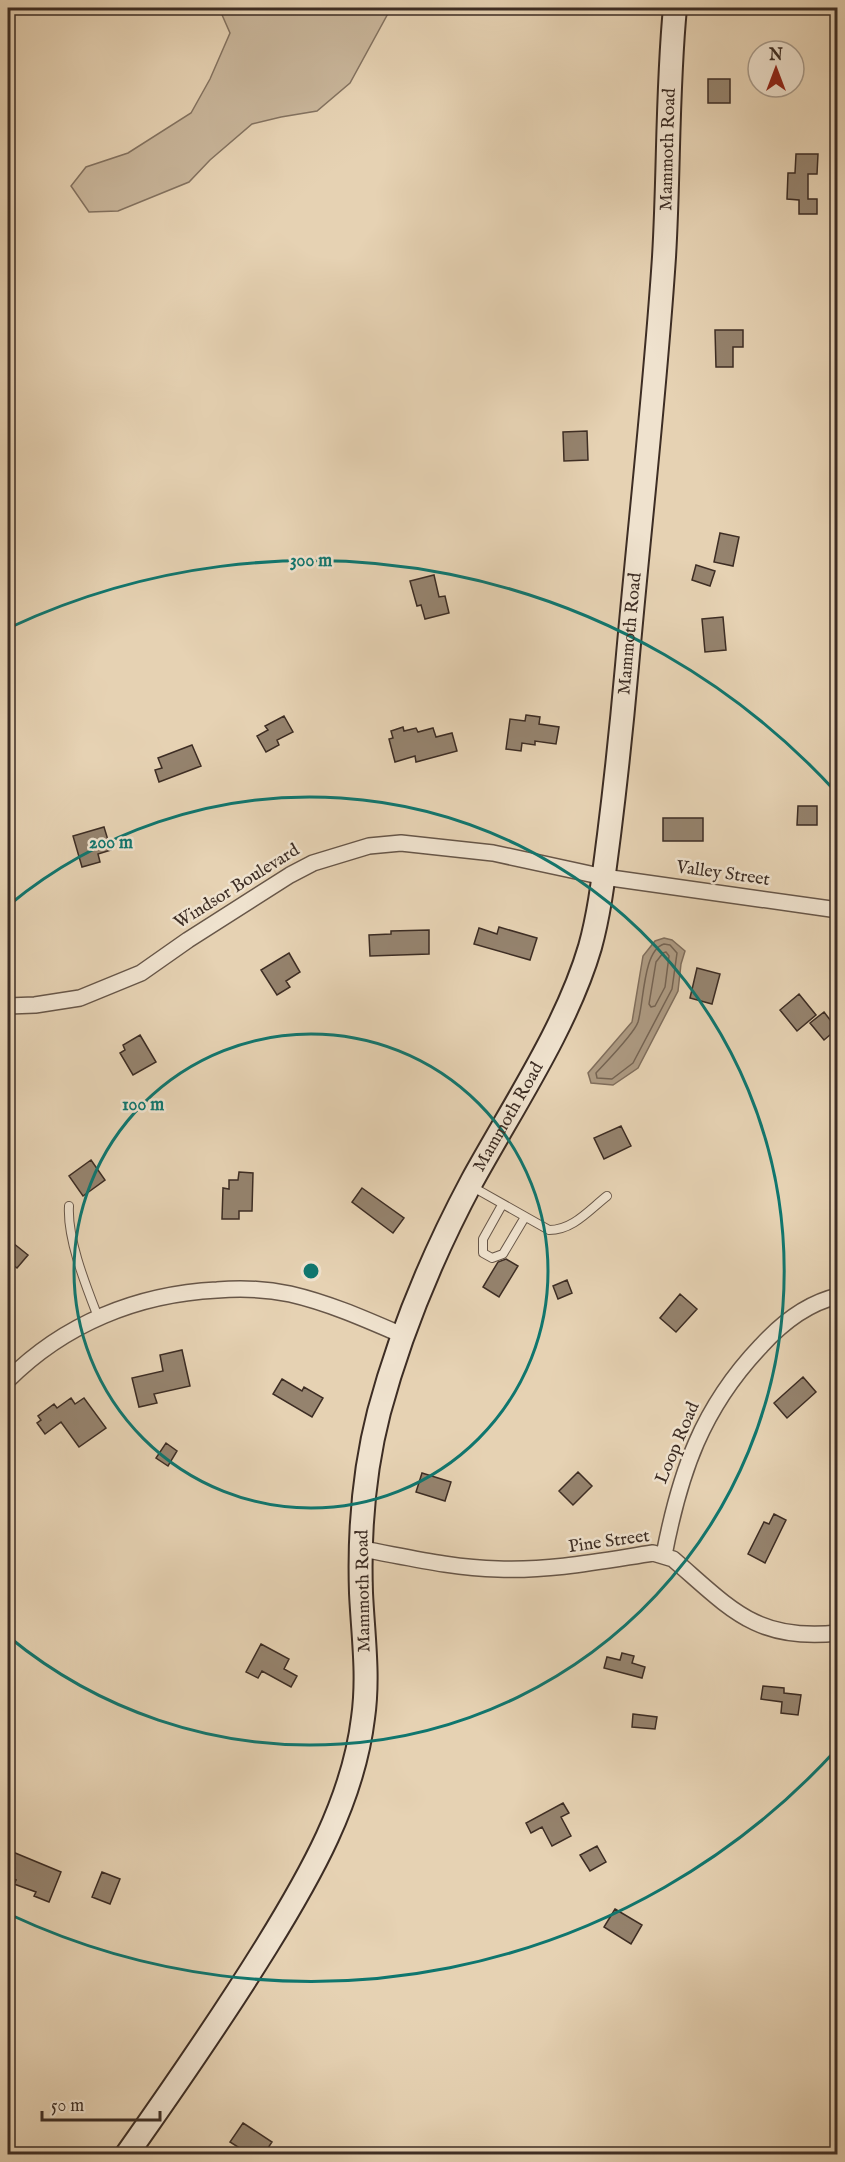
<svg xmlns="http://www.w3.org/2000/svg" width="845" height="2162" font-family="'IM FELL English',serif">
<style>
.green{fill:#c9b69b;stroke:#837260;stroke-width:1.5}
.water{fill:#ad9a82;stroke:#806e5c;stroke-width:1.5}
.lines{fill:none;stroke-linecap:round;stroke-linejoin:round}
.shore{stroke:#756453;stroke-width:1.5}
.building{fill:#95836e;stroke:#3d2d24;stroke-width:1.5}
.lane-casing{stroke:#675648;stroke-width:10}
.street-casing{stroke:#675648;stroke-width:18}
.secondary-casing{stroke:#3d2d24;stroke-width:26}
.lane{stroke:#efe2ce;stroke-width:8}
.street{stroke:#efe2ce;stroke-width:15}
.secondary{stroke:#efe2ce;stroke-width:22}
.ring{fill:none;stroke:#0f766e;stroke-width:3}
.labels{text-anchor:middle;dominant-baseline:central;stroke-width:5;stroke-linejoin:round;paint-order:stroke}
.street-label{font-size:18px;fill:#3d2d24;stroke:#efe2ce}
.centre{fill:#0f766e;stroke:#efe2ce;stroke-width:3}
.ring-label{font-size:18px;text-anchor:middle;font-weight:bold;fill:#0f766e;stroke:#efe2ce;stroke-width:5;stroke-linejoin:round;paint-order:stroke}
</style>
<rect width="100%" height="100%" fill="#e6d2b3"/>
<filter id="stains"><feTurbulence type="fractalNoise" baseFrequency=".00333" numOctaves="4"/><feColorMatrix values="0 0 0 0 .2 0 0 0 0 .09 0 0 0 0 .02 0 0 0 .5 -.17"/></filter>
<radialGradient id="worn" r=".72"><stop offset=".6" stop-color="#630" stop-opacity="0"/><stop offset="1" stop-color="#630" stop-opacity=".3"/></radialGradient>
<!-- green -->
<path class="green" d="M219,8H391L350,83L317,111L281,117L252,124L210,160L189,182L118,211L89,212L71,186L86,167L128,153L191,113L210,79L230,33Z"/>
<!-- water -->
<path class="water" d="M664,938L672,940L685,951L681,964L678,991L638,1068L613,1085L591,1083L588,1073L632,1022L643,956L655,941Z"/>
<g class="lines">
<!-- shore -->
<path class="shore" d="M664,944L670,945L677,953L672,989L633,1063L612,1079L597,1078L596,1073C606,1062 634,1034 638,1022C644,1002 643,950 664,944Z
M666,952L669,956L665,987L655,1006L651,1007L649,1004L656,962L663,953Z"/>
</g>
<!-- building -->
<path class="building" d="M708,79H730V103H708Z
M796,154H818L817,174H808V199H817V214H799V200L787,199L788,173H795Z
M715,330H743V347H733V367H716Z
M587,431L588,460L564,461L563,432Z
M720,533L739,537L733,566L714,562Z
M696,565L715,571L710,586L692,580Z
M434,575L439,597L445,596L449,613L425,619L421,605L417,606L410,581Z
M723,617L726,650L705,652L702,619Z
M526,715L540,717L539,724L559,727L556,744L535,741V745L522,743L521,751L506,749L510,719L525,721Z
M284,716L293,732L277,740L279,745L266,752L257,736L268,730L265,726Z
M403,727L404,731L416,728L418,732L433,728L436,737L452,733L457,751L416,762L415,756L395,762L389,739L393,738L391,731Z
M192,745L201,766L159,782L155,770L162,768L158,758Z
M798,806H817V825H797Z
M663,818H703V841H663Z
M104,827L111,850L98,854L100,862L82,867L73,836Z
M499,927L537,938L530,960L474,944L479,928L497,934Z
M429,930V954L370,956L369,935L391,934V931Z
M289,953L300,972L286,981L290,987L277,995L261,970Z
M697,968L720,974L712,1004L690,998Z
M799,994L816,1015L797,1031L780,1010Z
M824,1012L837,1029L824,1040L810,1023Z
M140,1035L156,1062L133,1075L120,1053L125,1050L123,1045Z
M621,1126L631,1146L604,1159L594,1138Z
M91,1160L105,1180L83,1196L69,1176Z
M239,1172L253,1173L252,1211H239V1219H222L223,1188L229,1189V1180H238Z
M362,1188L404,1218L393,1233L352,1202Z
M8,1239L28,1255L17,1268L8,1261Z
M506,1259L518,1266L499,1297L483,1287L498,1262Z
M567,1280L572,1293L558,1299L553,1286Z
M680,1294L697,1309L676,1332L660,1318Z
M182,1350L190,1386L154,1394L157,1403L139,1407L132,1378L163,1371L160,1355Z
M803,1377L816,1392L787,1418L774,1403Z
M282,1379L302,1391L304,1387L323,1398L312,1417L273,1394Z
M71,1398L75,1404L84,1398L106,1428L79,1447L61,1422L45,1434L37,1423L41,1420L38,1416L54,1404L57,1408Z
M166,1443L177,1451L168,1466L156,1458Z
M578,1472L592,1486L573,1505L559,1491Z
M422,1473L451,1482L445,1501L416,1492Z
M774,1514L786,1520L765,1563L748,1554L764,1522L769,1524Z
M261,1644L289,1659L284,1669L297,1676L291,1687L262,1671L258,1678L246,1672Z
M622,1653L634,1656L632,1663L645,1667L642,1678L604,1668L607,1657L620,1660Z
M763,1686L784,1688V1693L801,1695L798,1715L781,1713L782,1702L761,1699Z
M633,1714L657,1717L655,1729L632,1727Z
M563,1803L569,1813L561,1817L571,1836L552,1846L542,1827L531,1833L526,1823Z
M597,1846L606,1862L590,1871L580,1855Z
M8,1850L61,1872L49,1902L34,1896L36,1892L14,1884L16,1880L8,1877Z
M102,1872L120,1879L110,1904L92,1897Z
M615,1909L642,1925L631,1944L604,1927Z
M243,2123L272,2142L264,2154H249L230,2142Z"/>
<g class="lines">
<!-- lane casing -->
<g class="lane-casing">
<path id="lane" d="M471,1186L549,1230C573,1230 589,1210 607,1196
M502,1205L483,1239V1253L492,1258L503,1254L525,1217
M69,1206C67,1239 86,1286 98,1317"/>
</g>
<!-- street casing -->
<g class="street-casing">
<path id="street" d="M8,1006L35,1005L80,998L141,973L188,940L290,875L313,863L369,846L401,843L493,853L604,877L838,910
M8,1380C64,1324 137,1294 217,1290C241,1288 266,1289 290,1294C329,1303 365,1319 402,1335
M362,1549C407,1557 452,1568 498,1569C551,1571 601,1561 653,1553L673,1559C730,1608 756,1642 838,1633
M664,1555C680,1472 702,1408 761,1346C781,1324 808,1303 838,1296"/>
</g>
<!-- secondary casing -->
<g class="secondary-casing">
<g id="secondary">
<path id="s1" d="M127,2154C175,2086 222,2018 266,1947C310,1876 353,1801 363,1718C369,1676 363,1635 361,1593C359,1533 364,1470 379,1412C401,1330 432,1256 472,1181C512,1108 567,1026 590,947C600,911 604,873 609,835C616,779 622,722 627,666C639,530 655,394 664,257C669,174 667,90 675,8"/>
</g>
</g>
<!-- lane -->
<use href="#lane" class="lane"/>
<!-- street -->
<use href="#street" class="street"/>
<!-- secondary -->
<use href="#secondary" class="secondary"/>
</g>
<!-- distance rings -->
<g class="ring">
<circle cx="311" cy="1271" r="237"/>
<path d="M9 905A474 474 0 1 1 9 1637"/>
<path d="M835 1751A711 711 0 0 1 11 1915M11 627A711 711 0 0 1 835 791"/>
</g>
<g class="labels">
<!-- street labels -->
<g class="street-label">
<text stroke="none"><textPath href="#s1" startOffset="2122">Mammoth Road</textPath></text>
<text stroke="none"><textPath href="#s1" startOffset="1636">Mammoth Road</textPath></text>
<text transform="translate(723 874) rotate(8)">Valley Street</text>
<text transform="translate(237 887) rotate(-32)">Windsor Boulevard</text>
<text stroke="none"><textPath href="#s1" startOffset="1131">Mammoth Road</textPath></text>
<text transform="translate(678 1443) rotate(-67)">Loop Road</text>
<text transform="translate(609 1542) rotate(-8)">Pine Street</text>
<text transform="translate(364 1591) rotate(-91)">Mammoth Road</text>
</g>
</g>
<circle cx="311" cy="1271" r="9" class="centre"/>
<g class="ring-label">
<text x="311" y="566">300 m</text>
<text x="111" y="848">200 m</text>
<text x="143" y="1110">100 m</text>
</g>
<!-- margin -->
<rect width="845" height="2162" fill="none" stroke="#e6d2b3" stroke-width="30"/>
<rect x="9" y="9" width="827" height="2144" fill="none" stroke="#3d2d24" stroke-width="3"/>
<rect x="15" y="15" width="815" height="2132" fill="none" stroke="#3d2d24" stroke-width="1.5"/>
<!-- north arrow -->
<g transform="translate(776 69)"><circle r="28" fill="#efe2ce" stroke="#a89a8a" stroke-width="1.5"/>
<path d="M0-4.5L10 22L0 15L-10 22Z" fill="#8f2418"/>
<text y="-9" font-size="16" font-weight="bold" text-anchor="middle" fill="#3d2d24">N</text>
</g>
<!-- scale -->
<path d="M42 2111v9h118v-9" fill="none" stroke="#3d2d24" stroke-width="3"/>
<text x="51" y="2111" font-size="18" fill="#3d2d24" stroke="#efe2ce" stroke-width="4.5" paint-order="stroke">50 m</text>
<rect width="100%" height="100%" filter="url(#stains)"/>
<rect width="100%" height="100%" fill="url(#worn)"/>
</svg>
